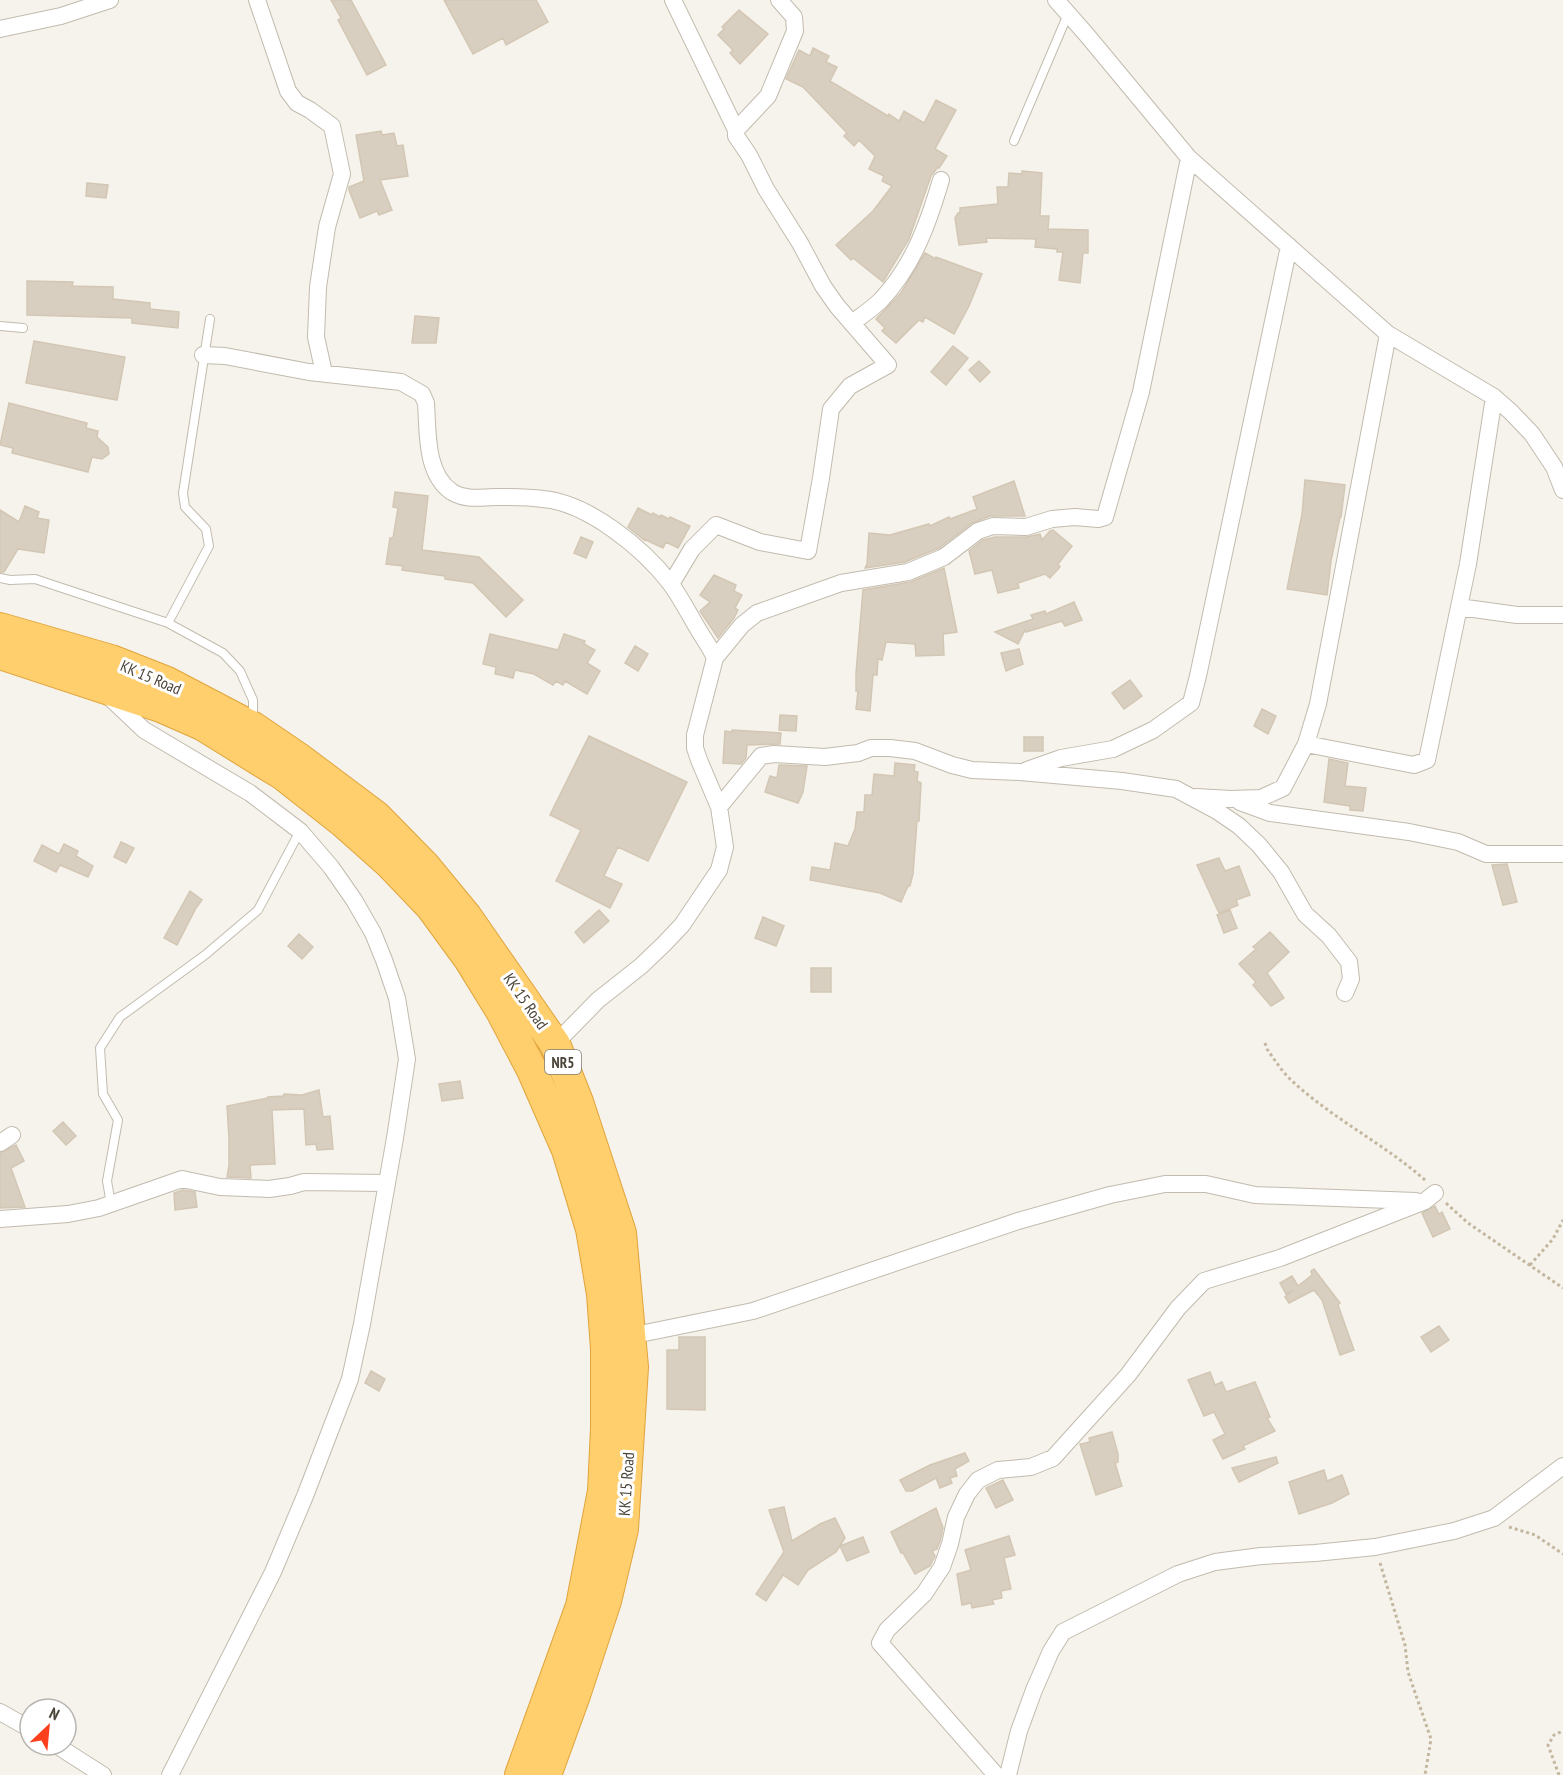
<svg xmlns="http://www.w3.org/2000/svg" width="1563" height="1775" font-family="'PT Sans Narrow',sans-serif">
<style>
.building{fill:#d8cfc1;stroke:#d3c7b4;stroke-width:1.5}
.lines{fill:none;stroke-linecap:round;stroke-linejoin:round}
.lane-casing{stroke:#c2bbae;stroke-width:10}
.street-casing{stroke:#c2bbae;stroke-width:18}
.highway-casing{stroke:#e0a43c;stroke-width:32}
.path{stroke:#c4b79f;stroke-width:3;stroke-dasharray:3 3;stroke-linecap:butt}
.lane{stroke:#fff;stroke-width:8}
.street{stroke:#fff;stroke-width:16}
.highway{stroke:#ffcf6e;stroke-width:30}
.labels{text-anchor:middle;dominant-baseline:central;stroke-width:6;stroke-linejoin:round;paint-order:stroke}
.shield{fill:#fff;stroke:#817c74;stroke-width:1.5}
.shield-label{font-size:15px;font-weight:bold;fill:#4b4439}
.street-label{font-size:16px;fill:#4b4439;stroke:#fff}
</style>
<rect width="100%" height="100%" fill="#f6f3ec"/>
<!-- building -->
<path class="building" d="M331,0H351L386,65L367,75L338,20L341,18Z
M444,0H536L548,22L506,45L503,38L473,54Z
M739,10L768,34L740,64L730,53L733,50L718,35L724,29L722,27Z
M813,48L829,56L826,62L837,67L830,81L888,116L889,114L899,121L904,111L924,123L936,100L956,110L935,149L947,156L939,168L938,167L931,176L909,239L883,282L853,258L851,260L836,245L873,211L892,186L882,181L884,176L869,169L875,156L859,140L854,146L844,136L847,133L803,87L786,79L799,50L810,56Z
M381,131L382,135L394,133L397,146L403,145L408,176L380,180L392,210L379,215L377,211L360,218L349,190V187L364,181L356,135Z
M1022,171L1042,173L1040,216H1049L1048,229L1088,230V253H1083L1080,283L1059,280L1063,252H1057V249L1035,247L1036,239L986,238L987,242L959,245L955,218L958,213H960V208L998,204L997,187H1008L1009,173L1022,174Z
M87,183L108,185L106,198L86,196Z
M925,253L936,259V257L982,274L969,306L954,334L925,317L923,322L919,320L896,343L882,331L885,328L876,319L901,293Z
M27,281L73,282L72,286L113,287V299L150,303V309L179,312L178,328L132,323V318L27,315Z
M415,316L439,318L436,343H412Z
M34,341L125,357L117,400L26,383Z
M953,346L968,358L946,385L931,372Z
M979,361L990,372L980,382L969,370Z
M9,403L87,423L86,428L98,431L97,437L108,447L109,454L102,459L92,457L88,472L12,453L13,448L0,445Z
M1305,480L1345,485L1341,517H1340L1331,561L1327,595L1287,589L1302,514Z
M1014,481L1025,516H990L972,523L939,548L905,562L865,568L867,564L869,533L890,535L929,524L930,526L949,517L950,519L977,509L973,497Z
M395,492L428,496L422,550L479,557L523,600L506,617L473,583L445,579V576L402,570L403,566L386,564L390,538H393L398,508L393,507Z
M25,506L39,512L37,518L49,520L44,553L18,549L4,572H0V510L19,522Z
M638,508L652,515L653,513L660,517L661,515L669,519L670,517L690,526L678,548L666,542L663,548L644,539V540L628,527Z
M1053,530L1072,546L1058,564L1060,567L1050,578L1045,574L1018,583L1019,588L998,593L992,570L975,574L969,551L983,540L995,537H1026L1040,534L1042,540L1050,531Z
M581,537L593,542L586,558L574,553Z
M944,568L957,632L943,634L944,655L916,656L915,644L886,642L882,660L878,659L877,675H873L870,711L856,709L858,691H856V673L863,590L910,582Z
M714,575L736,585L734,591L742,595L735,608L738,610L734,618L718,638L700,611L710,602L700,595Z
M1074,602L1082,620L1065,626L1062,621L1026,632L1025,630L1018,644L995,632L1033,619L1031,615L1045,611L1046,614Z
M490,634L558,650L564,634L585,641L584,644L595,650L587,663L600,671L587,694L565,681L563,685L556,681L553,685L534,674L515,670L513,678L495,674L496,667L483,664Z
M635,646L648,654L638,671L625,663Z
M1019,649L1023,664L1006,671L1001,653Z
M1130,680L1142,696L1124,709L1112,693Z
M1262,709L1276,716L1268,734L1254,726Z
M780,715L797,716L796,731L779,730Z
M732,730L781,733L780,744L747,745L746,758L741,764L723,763L725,731L732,732Z
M589,736L687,782L648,861L618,847L604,876L622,884L610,908L556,881L581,830L550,815Z
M1024,737H1043V751H1024Z
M1329,759L1348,763L1345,786L1366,788L1363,811L1350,810V806L1324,802Z
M895,763L915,765L914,771L918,772L917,781L921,783L919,821H917L913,874L910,886H908L901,902L880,893L810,880L812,867L830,870L835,843L848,846L855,829L857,812H864L865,795H872L874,774L894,776Z
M779,765L807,766L803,792L798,803L765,792L770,776L777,778Z
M121,842L134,848L126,863L114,857Z
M64,844L78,851L76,856L93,866L88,877L60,865L56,872L34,861L42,845L59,854Z
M1219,858L1225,871L1239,866L1250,895L1236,900L1238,905L1219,913L1197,865Z
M1507,864L1517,902L1503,905L1492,865Z
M190,891L202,900L196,908L177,945L164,938Z
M599,910L609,921L584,943L575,932Z
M1230,910L1237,928L1224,933L1217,915Z
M763,917L784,926L776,946L755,938Z
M1270,932L1289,952L1267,973L1284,998L1271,1006L1253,985L1256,982L1239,964L1256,949L1253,947Z
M299,934L313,947L302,959L288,946Z
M811,968H831V992H811Z
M460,1081L463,1098L442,1101L439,1084Z
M319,1090L323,1117L330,1116L333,1149L317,1150L316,1144L306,1145L304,1109L272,1110L275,1164L250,1165L251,1178L227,1177L229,1166V1138L227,1106L268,1098V1097L283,1096L284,1094L302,1095Z
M63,1122L76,1136L66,1145L53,1131Z
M16,1145L24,1161L11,1168L25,1207L0,1208V1153Z
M183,1190L195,1192L197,1207L175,1210L174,1193Z
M1435,1206L1439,1214L1442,1212L1450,1229L1433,1237L1422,1213Z
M1314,1269L1340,1303L1338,1305L1354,1350L1340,1355L1322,1300L1314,1290L1289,1303L1285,1297L1292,1291L1286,1294L1280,1283L1292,1276L1298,1286L1312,1275L1311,1271Z
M1439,1326L1449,1340L1431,1352L1421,1337Z
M679,1337H705V1410L667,1409V1350H679Z
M371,1371L385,1379L379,1391L365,1383Z
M1210,1372L1215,1385L1222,1382L1226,1392L1255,1382L1270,1417L1267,1418L1275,1431L1243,1446L1245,1449L1223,1459L1213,1440L1225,1434L1214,1412L1204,1416L1188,1380Z
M1112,1432L1118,1454V1462L1115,1463L1122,1486L1096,1495L1080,1444L1090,1442L1089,1438Z
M965,1453L969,1461L955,1469L957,1476L950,1478L952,1483L940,1488L936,1478L912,1491H906L900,1480L930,1465Z
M1276,1457L1278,1463L1239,1482L1232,1468Z
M1324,1470L1327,1481L1342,1475L1349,1494L1332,1503L1299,1514L1289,1482Z
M1003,1480L1013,1500L996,1508L986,1488Z
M784,1507L792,1541L820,1524L835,1518L845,1538L836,1552L808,1570L798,1585L783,1575L766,1601L756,1594L784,1552L769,1510Z
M936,1508L943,1528L940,1541L937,1549L932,1551L935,1556L930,1566L915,1574L903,1553H901L891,1532Z
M1009,1536L1015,1555L1004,1558L1011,1589L1001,1591L1002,1598L992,1600L994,1604L972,1608L971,1603L962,1605L957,1574L971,1570L965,1550Z
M863,1537L869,1552L847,1561L840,1546Z"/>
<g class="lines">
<!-- lane casing -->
<g class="lane-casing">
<path id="lane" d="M1014,141L1068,14
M0,326L23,328
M0,578L10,580L35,579L168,623L223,653L240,671L253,700V720
M168,623L209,546L206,529L185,507L183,493L210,319
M111,1204L107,1181L118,1120L103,1094L100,1048L120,1017L205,955L258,910L300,831"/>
</g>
<!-- street casing -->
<g class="street-casing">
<path id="street" d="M257,0L288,91L297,103L310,110L332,126L342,174L327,227L318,287L316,337L324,373
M1056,0L1086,34L1189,158L1388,334L1494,397L1511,412L1532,434L1554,467L1563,490
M0,29L61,16L110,0
M736,130L768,96L795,31L794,17L779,0
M852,323C861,316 872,309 881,300C913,266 928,224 941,180
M203,355L225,356L309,372L401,382L422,394L426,403C428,431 425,474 452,492C467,501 481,497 497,497C512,497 528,497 543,499C588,503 643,548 670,583C682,599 691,618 701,634C706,642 711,649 715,658L695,735V748L699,760L719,807L725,847L719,870L682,925L664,944L641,966L598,1000L555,1044
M671,584L692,549L716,525L760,542L808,551L821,478L831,409L850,386L888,365L837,306L823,286L800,243L766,189L749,155L736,136V130L673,0
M1459,607L1517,615H1563
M715,658L742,625L757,613L841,583L908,572L944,557L978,531L993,526L1026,527L1052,519L1075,517L1098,519L1105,517L1141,392L1189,158
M106,694L144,730L250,793L300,831L331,867L354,900L373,933L384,960L397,998L407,1059L395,1138L362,1324L350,1379L305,1496L273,1572L170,1775
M1306,744L1414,765L1427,760L1468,564L1494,397
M1027,770L1061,758L1113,749L1153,730L1191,703L1198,676L1289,246
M1196,797L1231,799L1261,798L1283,788L1306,744L1318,704L1388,334
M1240,802L1270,813L1409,832L1458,842L1486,854H1563
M719,807L761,756L774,754L825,757L858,753L871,748H890L915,751L952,765L972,770L1020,772L1122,781L1176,789L1217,811L1239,826L1259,845L1281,872L1305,914L1329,936L1349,962L1351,979L1345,993
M0,1143L12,1135
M0,1219L68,1214L99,1208L182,1179L220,1187L246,1188L269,1189L290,1186L304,1182L386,1183
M630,1336L753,1311L1018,1221L1110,1195L1165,1184H1206L1255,1195L1416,1201
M0,1712L30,1729
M56,1745L103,1775
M996,1775L880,1643L887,1630L924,1594L942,1567L950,1544L956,1517L967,1494L978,1480L998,1470L1031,1467L1053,1458L1128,1375L1178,1308L1204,1281L1280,1258L1425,1201L1435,1193
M1008,1775L1019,1731L1034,1690L1051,1651L1063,1632L1178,1574L1215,1562L1261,1556L1315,1553L1375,1547L1454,1531L1494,1518L1563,1466"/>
</g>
<!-- highway casing -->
<g class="highway-casing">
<path id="highway" d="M0,628L111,660L167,682L253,727L300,759L376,816L425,866L467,917L555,1044L578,1102L621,1233L633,1367L623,1529L606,1601L575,1695L546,1775
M0,654L161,707L202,725L283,775L344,823L389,863L431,907L469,959L501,1011L532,1070L567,1150L591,1229L602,1294L606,1349V1428L603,1491L581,1606L520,1775"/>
</g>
<!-- path -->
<path class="path" d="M1265,1043L1267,1049C1274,1059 1281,1070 1290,1079C1331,1118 1383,1143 1425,1180
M1446,1203L1468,1223L1563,1288
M1530,1265L1553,1239L1563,1220
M1509,1527L1535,1535L1563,1554
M1380,1563L1405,1645L1408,1672L1431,1739L1425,1775
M1559,1775L1548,1745L1554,1735L1563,1731"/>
<!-- lane -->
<use href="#lane" class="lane"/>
<!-- street -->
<use href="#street" class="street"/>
<!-- highway -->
<use href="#highway" class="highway"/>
</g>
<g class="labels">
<!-- shield labels -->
<rect class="shield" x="545" y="1050" width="36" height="24" rx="4.5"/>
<g class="shield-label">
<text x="563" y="1062">NR5</text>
</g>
<!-- street labels -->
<g class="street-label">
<text transform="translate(151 677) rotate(23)">KK 15 Road</text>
<text transform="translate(526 1001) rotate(55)">KK 15 Road</text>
<text transform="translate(626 1484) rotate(-86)">KK 15 Road</text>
</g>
</g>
<!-- north arrow -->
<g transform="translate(48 1727) rotate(26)"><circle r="28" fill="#ffffff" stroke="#b7b4b0" stroke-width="1.5"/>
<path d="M0-4.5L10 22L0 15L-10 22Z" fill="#fc3f1d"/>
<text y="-9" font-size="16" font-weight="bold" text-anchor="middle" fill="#4b4439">N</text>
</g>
</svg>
